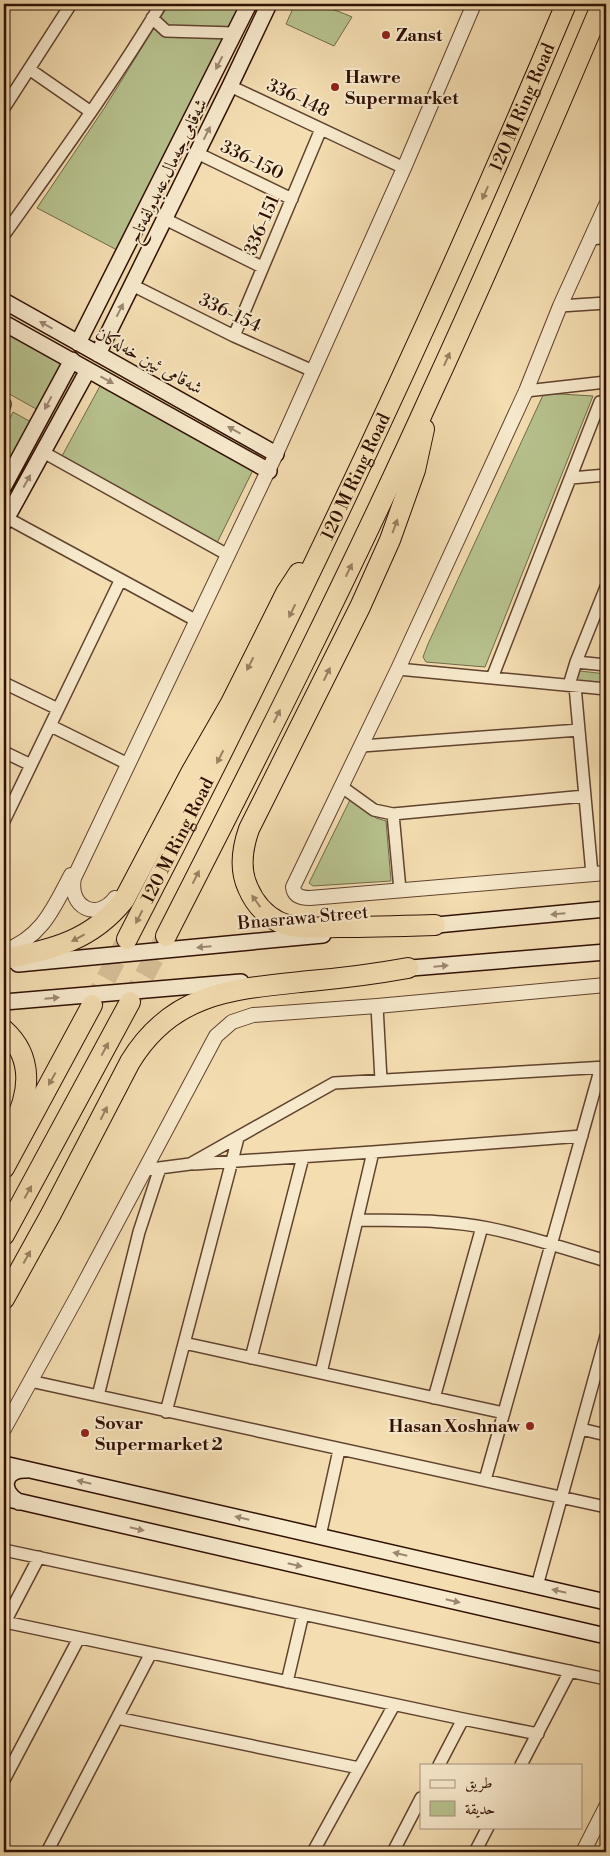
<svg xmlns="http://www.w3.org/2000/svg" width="610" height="1856" font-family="'Libre Bodoni',Amiri,serif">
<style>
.green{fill:#b7c28e;stroke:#736948}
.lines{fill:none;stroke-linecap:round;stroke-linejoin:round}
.motorway-tunnel{stroke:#d6be97;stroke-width:20;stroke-dasharray:20 10;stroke-linecap:butt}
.minor-casing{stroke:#60432e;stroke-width:14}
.tertiary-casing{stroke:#60432e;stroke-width:16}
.secondary-casing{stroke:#2f1003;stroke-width:18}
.motorway-casing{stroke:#2f1003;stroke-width:22}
.minor{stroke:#f7e9cc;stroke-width:11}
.tertiary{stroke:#f7e9cc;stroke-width:14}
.secondary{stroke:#f7e9cc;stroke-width:15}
.motorway{stroke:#f3ddb1;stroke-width:20}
.oneway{fill:#9d8772}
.oneway2{fill:#9b8163}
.poi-dot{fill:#8f2418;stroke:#f7e9cc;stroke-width:2}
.labels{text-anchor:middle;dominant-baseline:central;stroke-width:4;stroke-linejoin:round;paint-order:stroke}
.poi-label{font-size:18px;font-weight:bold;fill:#2f1003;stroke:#f7e9cc;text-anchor:start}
.street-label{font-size:18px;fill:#2f1003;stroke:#f7e9cc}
</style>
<rect width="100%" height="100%" fill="#f3ddb1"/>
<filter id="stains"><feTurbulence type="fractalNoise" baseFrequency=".004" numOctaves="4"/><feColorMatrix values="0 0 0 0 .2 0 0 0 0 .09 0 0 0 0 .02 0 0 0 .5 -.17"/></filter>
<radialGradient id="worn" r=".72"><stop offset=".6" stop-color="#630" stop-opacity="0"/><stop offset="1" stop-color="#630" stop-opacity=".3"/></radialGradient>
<!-- green -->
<path class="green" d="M169,4H240L117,250L37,208L105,107Z
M295,4C316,4 332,8 352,17L334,46L286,24Z
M4,332L61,364L38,410L4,391Z
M100,386L253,470L217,543L62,456Z
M544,393L593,396L485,667L426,662L423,657L428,644Z
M13,412L31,422L4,472V430Z
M580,671L606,674V684L576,681Z
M350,800L376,818L386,821L391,881L313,886L309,883Z"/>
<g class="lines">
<!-- motorway-tunnel -->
<path class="motorway-tunnel" d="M130,1002L166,936
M92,1005L127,939"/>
<!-- minor casing -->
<g class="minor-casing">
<path id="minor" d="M152,18L166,31L234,33
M29,69L91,112
M230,86L404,168
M4,108L71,4
M197,153L292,199
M165,219L262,267
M4,235C58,159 113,84 161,4
M592,239L606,237
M132,285L234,336L313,371
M560,306L606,303
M234,336L321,129
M526,391L606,382
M4,404H5L4,407
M43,452L228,555
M571,478L606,475
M7,518L197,621
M576,662L606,665
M398,669L606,689
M492,678L600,402H606
M4,683L58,709
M569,685L576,662L606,587
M575,686L592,874
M51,726L128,764
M362,746L579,730
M4,752L31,765
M342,787L374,810L393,814L585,796
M393,814L400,890
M4,821L120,581
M377,1006L381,1080
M194,1164L373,1152L582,1136
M144,1170L190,1164L334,1083L606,1067
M357,1220C400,1221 445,1219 488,1228C528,1236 567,1249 606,1261
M184,1343L504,1413
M251,1358L303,1157
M321,1373L373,1152
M30,1381L606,1507
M98,1396L139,1232L160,1168
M434,1398L482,1227
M166,1412L238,1138
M581,1429L606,1435
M485,1480L601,1067
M320,1536L339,1450
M4,1550L606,1679
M537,1586L606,1336
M5,1622L463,1719L538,1734
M4,1624L39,1557
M287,1682L303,1614
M117,1718L359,1768
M439,1765L463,1719
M521,1765L570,1671
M4,1780L79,1638
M47,1852L151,1653
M313,1852L394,1705
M393,1852L421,1798
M475,1852L488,1827"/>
</g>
<!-- tertiary casing -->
<g class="tertiary-casing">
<path id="tertiary" d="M606,205L560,306L526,391L398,669L293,887C294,896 301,898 310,898L606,873
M115,898C97,922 68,907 74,878L276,454L404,168L474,4
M4,951C42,937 53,909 71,875
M4,1110L6,1118L4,1128
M4,1429L78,1295L216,1036L232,1022L253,1015L377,1006L606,985
M583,1852L606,1807"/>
</g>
<!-- secondary casing -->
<g class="secondary-casing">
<path id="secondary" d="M4,301L276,454
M4,323L269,471
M78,343L249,4
M98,354L230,86L269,4
M4,486L72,360
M4,523L88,370
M426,926L606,909
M18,964L323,935
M399,969L606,952
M4,1002L241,982
M4,1464L606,1602
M4,1498L606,1636
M19,1502C0,1492 2,1469 27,1470"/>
</g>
<!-- motorway casing -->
<g class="motorway-casing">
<g id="motorway">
<path d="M424,429L415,470L390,540L360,607L249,829C242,849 239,869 248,888C254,902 265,915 279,922C297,930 320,927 339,927C371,927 403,926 435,925"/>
<path d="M166,936C258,756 349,576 432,392C491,264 547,134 602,4"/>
<path id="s1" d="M127,939C285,633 433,322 566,4"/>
<path d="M4,959C53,949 91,941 124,900L192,771L231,703L286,593L299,573"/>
<path d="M4,1030C34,1057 30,1093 13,1126"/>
<path d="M4,1168L92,1005"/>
<path d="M4,1235L130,1002"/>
<path d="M4,1299L51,1214L130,1062C173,991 235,989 310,981C343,978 375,974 408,968"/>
</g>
</g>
<!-- minor -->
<use href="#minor" class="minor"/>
<!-- tertiary -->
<use href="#tertiary" class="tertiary"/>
<!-- secondary -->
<use href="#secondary" class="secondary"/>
<!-- motorway -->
<use href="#motorway" class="motorway"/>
</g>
<!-- one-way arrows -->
<defs><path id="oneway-solid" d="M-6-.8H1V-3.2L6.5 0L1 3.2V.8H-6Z" transform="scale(1.25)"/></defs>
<g class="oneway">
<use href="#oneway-solid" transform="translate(219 63) rotate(117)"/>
<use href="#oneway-solid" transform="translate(207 133) rotate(-63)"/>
<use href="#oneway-solid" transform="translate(120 310) rotate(-63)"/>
<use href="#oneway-solid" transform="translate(46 325) rotate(-151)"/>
<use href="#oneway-solid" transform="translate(107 380) rotate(29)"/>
<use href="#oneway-solid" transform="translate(48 403) rotate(118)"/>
<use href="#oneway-solid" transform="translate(234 430) rotate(-151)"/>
<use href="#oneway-solid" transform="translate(27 481) rotate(-61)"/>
<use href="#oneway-solid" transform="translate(558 914) rotate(175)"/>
<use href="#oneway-solid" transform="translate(204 947) rotate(175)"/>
<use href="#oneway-solid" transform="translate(441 966) rotate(-5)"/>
<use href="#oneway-solid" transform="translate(52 998) rotate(-5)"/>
<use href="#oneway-solid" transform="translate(84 1482) rotate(-167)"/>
<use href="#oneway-solid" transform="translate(242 1518) rotate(-167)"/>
<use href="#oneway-solid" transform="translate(137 1529) rotate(13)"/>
<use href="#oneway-solid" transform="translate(400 1554) rotate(-167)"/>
<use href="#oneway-solid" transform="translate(295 1565) rotate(13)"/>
<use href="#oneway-solid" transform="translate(559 1591) rotate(-167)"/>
<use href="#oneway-solid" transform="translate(453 1601) rotate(13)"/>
</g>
<g class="oneway2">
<use href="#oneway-solid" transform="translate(485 193) rotate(114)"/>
<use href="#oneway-solid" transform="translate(447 359) rotate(-66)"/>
<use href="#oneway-solid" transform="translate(395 526) rotate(-70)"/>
<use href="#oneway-solid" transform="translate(349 570) rotate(-64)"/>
<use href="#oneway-solid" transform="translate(292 611) rotate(116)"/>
<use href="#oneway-solid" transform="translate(250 664) rotate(117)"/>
<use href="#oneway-solid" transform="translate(327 674) rotate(-64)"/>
<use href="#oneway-solid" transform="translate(277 716) rotate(-64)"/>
<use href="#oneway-solid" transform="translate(220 757) rotate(117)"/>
<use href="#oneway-solid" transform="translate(196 877) rotate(-63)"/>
<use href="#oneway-solid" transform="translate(256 901) rotate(-126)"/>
<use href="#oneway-solid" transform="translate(139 917) rotate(117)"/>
<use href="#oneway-solid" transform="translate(78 938) rotate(152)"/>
<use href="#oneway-solid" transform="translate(105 1049) rotate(-62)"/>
<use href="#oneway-solid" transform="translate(52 1079) rotate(119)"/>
<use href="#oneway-solid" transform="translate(104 1113) rotate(-63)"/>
<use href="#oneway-solid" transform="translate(28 1192) rotate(-61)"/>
<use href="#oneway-solid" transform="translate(27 1257) rotate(-61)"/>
</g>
<!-- markers -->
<g class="poi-dot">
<circle cx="386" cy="35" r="5"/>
<circle cx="335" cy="87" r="5"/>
<circle cx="530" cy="1426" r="5"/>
<circle cx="85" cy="1433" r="5"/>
</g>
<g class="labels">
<!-- poi labels -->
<g class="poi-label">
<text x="396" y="35">Zanst</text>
<text x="345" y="77">Hawre<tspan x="345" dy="21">Supermarket</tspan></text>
<text x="95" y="1423">Sovar<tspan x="95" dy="21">Supermarket 2</tspan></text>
<text x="520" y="1426" text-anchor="end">Hasan Xoshnaw</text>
</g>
<!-- street labels -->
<g class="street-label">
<text transform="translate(298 98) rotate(25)">336-148</text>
<text stroke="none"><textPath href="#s1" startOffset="921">120 M Ring Road</textPath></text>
<text transform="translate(252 160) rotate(26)">336-150</text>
<text transform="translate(168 171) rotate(-64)">شەقامی جەمال عەبدولفەتاح</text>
<text transform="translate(262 225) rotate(-67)">336-151</text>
<text transform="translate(230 313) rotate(26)">336-154</text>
<text transform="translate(149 361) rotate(29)">شەقامی ئیبن خەلەکان</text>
<text stroke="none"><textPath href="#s1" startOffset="516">120 M Ring Road</textPath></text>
<text stroke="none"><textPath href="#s1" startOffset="111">120 M Ring Road</textPath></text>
<text transform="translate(303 918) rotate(-5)">Bnasrawa Street</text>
</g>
</g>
<!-- margin -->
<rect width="610" height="1856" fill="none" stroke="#f3ddb1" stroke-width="20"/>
<rect x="5" y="5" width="600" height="1846" fill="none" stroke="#2f1003" stroke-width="2.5"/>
<rect x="10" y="10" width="590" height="1836" fill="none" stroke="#2f1003"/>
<!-- legend -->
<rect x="420" y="1764" width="162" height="65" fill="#f7e9cc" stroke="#a7927c"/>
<rect x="430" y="1780" width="25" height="8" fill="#f7e9cc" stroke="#a7927c"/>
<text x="465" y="1788" font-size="15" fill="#2f1003">طريق</text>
<rect x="430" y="1801" width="25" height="15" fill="#b7c28e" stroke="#a7927c"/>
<text x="465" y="1814" font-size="15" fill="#2f1003">حديقة</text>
<rect width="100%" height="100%" filter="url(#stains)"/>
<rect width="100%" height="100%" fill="url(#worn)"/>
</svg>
